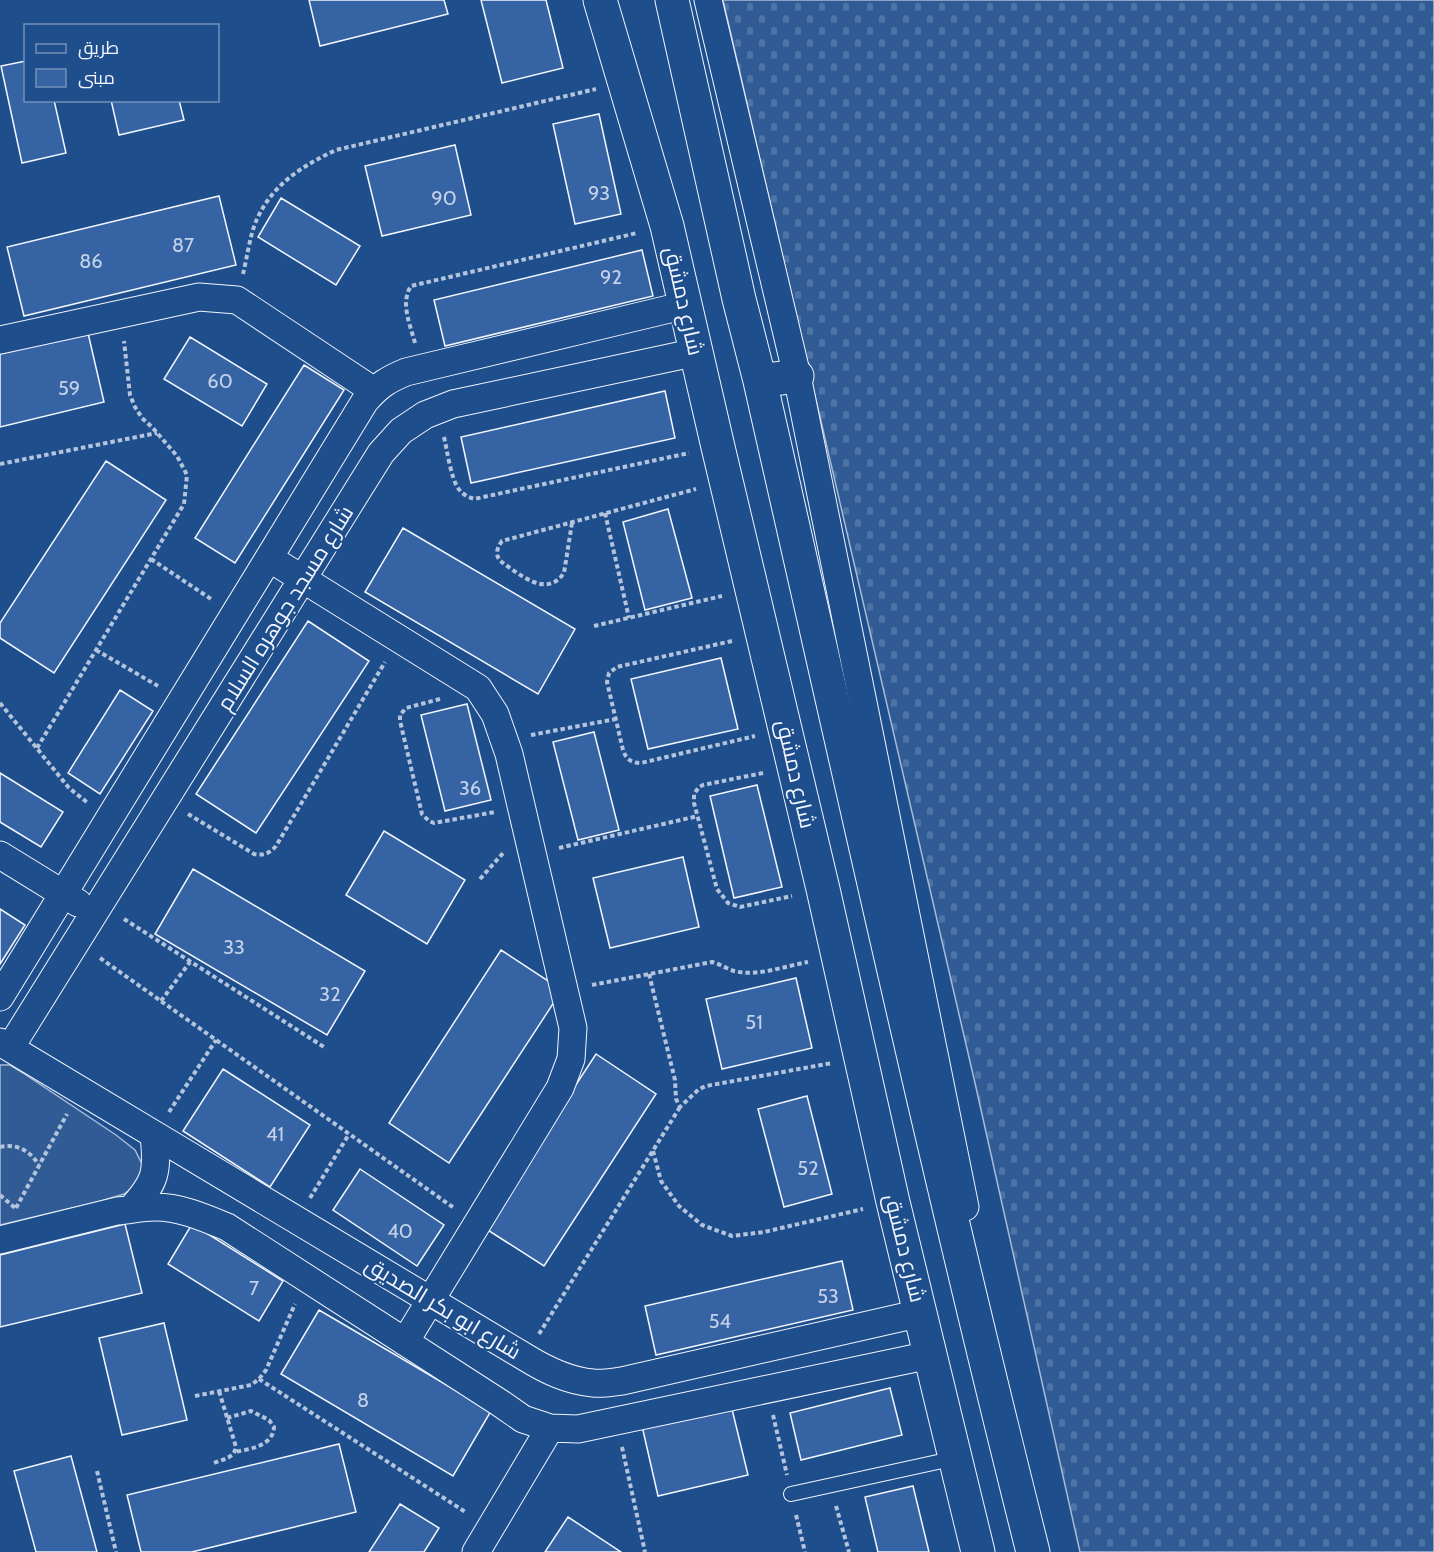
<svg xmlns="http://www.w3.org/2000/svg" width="1434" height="1552" font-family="Cabin,Cairo,sans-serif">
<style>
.cemetery{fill:url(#cemetery-stones);stroke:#a8bbd7;stroke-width:1.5}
.built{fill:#305b95;stroke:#a8bbd7;stroke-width:1.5}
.building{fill:#3563a3;stroke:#f2f6ff;stroke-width:1.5}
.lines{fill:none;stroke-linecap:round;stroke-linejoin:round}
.service-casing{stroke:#f2f6ff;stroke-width:16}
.minor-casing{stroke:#f2f6ff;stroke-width:29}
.tertiary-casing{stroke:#f2f6ff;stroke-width:35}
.path{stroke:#b3c4dc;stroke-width:4;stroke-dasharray:4.5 3;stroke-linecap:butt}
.service{stroke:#1f4e8c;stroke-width:14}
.minor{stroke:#1f4e8c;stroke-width:27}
.tertiary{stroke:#1f4e8c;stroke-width:33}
.labels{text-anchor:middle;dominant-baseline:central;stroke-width:4.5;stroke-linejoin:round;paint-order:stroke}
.number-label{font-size:20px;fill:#c3d1e8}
.street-label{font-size:22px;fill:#f2f6ff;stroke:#1f4e8c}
</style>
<defs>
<pattern id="cemetery-stones" width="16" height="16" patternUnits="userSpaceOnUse" patternTransform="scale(1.5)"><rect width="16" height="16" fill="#305b95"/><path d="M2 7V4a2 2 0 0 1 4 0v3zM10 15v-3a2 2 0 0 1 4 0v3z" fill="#4e73a5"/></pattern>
</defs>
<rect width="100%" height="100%" fill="#1f4e8c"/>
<!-- cemetery -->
<path class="cemetery" d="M723,0H1434V1552H1080L975,1083Z"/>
<!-- built -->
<path class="built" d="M0,1065H10L23,1073L116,1135L135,1150L142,1164L141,1176L135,1186L124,1194L101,1201L0,1225Z"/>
<!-- building -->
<path class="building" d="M309,0H444L448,14L320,46Z
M481,0H546L563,68L502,83Z
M26,61V100H54L66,153L22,163L1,66Z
M111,100H179L184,120L119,135Z
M599,114L621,214L575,224L553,124Z
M455,145L471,215L382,236L365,166Z
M219,196L236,265L24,316L7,247Z
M281,198L360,246L336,285L258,237Z
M642,250L653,296L445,346L434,300Z
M88,333L104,402L0,427V354Z
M190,337L267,384L242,426L164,379Z
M304,365L344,390L235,563L195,538Z
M665,391L675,438L471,483L461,437Z
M106,461L166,500L54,673L0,638V623Z
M668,509L692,598L645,610L623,522Z
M403,528L575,629L538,694L365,592Z
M308,621L369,661L256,833L196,794Z
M721,658L738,729L648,749L631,679Z
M120,690L153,711L100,794L68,773Z
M467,704L491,800L445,811L421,715Z
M594,732L619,830L578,840L553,742Z
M0,773L63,812L41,847L0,822Z
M757,785L782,887L734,898L710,796Z
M384,831L465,880L427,944L346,895Z
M683,857L699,927L610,948L593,878Z
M193,869L365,971L327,1035L155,934Z
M0,909L25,925L0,964Z
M501,950L562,990L449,1163L389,1123Z
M796,978L812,1048L722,1069L706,999Z
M596,1054L656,1094L544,1266L483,1227Z
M223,1069L310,1125L270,1187L183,1131Z
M807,1096L832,1194L784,1207L758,1109Z
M360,1169L444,1225L417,1266L333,1210Z
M125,1224L142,1293L0,1327V1255Z
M192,1224L283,1281L259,1321L168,1264Z
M842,1261L853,1310L656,1355L645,1306Z
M319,1310L491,1411L453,1476L281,1374Z
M164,1323L187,1420L122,1435L99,1338Z
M890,1388L902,1435L801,1460L790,1413Z
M731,1405L748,1475L658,1496L642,1426Z
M339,1444L356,1512L192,1552H141L127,1495Z
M71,1456L97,1552H36L14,1471Z
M913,1486L929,1552H878L865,1497Z
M400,1504L439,1528L424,1552H369Z
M568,1517L621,1552H545Z"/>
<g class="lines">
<!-- service casing -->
<g class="service-casing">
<path id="service" d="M791,1494L956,1458"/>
</g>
<!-- minor casing -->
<g class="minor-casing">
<path id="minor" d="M708,0L797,376L965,1207
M0,340L199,297L237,300L374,391
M269,558L478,688L495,714L509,754L573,1028L571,1059L560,1088L405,1342
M0,855L78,903
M0,997L365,401C379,385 387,380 406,372L686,305
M0,1042L525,1357C546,1370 568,1381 593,1383C603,1384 613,1382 622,1381L921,1313
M10,1048L381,453L401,431L425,415L453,404L697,352
M131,1209C156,1182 158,1172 154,1135
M0,1240L117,1211C130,1210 142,1207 155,1207C180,1207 203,1217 227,1227L500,1403L523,1419L550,1428L578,1429L930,1355
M476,1552L550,1428"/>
</g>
<!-- tertiary casing -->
<g class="tertiary-casing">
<path id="tertiary" d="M600,0L667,226L718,447L823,889L893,1202L978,1552
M672,0L739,299L760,381C849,772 935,1163 1033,1552
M760,381L797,376"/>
</g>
<!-- path -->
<path class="path" d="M243,274C247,258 250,234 257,219C273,184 302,166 336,150L596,89
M415,343C410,324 400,303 411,286L637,233
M444,437C447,450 451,478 458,488C462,494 468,497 474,499L689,453
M0,464L157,433
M605,513L629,618
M572,523L564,573C546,599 520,574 500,561C495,554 497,548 502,541L696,489
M151,559L211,599
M594,626L722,596
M732,641L617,667L609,673L607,682L623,750C626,759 631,763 641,763L755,736
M96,650L158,686
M440,699L406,708L400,715V721L422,814L429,821L434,823L495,812
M0,703L69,788L88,803
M531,735L616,719
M37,748L184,504L187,475L177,456L152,427L142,418L135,407L130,395L124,341
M763,773L703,785L699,787L694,794V803L717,889L728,903L740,907L792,896
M188,814L254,854C264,856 270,853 276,846L385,662
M559,848L698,816
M480,879L504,852
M124,919L324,1047
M100,958L454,1208
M649,974L675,1080L676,1099L680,1107L699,1089L706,1086L832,1063
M592,985L712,962C720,964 727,969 734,971C757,977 785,966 808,962
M161,1001L190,962
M169,1112L216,1040
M0,1147C17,1143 30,1151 39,1165
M653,1151L661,1181L679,1206L702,1225L732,1236L764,1232L863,1209
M0,1195L15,1208
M310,1198L349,1134
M16,1208L67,1114
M539,1334L680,1107
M259,1379L467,1513
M195,1396L251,1385L259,1379L266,1370L295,1304
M773,1415L787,1475
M227,1418L251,1411L269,1420L274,1427C273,1446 250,1449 235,1452
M622,1447L645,1552
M214,1463C224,1459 234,1458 236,1447L219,1391
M97,1471L116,1552
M836,1506L849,1552
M796,1515L805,1552"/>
<!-- service -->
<use href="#service" class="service"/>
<!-- minor -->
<use href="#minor" class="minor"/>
<!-- tertiary -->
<use href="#tertiary" class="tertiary"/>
</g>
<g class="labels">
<!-- number labels -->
<g class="number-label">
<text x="599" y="193">93</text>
<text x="444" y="198">90</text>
<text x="183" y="245">87</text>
<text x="91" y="261">86</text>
<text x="611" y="277">92</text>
<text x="220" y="381">60</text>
<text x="69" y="388">59</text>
<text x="470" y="788">36</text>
<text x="234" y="947">33</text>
<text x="330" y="994">32</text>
<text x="754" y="1022">51</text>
<text x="275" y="1134">41</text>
<text x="808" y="1168">52</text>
<text x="400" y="1231">40</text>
<text x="254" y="1288">7</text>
<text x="828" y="1296">53</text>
<text x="720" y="1321">54</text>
<text x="363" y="1400">8</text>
</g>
<!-- street labels -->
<g class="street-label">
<text transform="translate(684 301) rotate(77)">شارع دمشق</text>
<text transform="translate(285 608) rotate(-58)">شارع مسجد جوهره السلام</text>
<text transform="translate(796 774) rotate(77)">شارع دمشق</text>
<text transform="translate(905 1248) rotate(76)">شارع دمشق</text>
<text transform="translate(443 1308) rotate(31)">شارع ابو بكر الصديق</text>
</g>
</g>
<!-- legend -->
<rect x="24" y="24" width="195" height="78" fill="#1f4e8c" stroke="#7391ba" stroke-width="1.5"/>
<rect x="36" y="44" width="30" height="9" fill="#1f4e8c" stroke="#7391ba" stroke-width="1.5"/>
<text x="78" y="54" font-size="18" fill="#f2f6ff">طريق</text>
<rect x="36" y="69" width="30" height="18" fill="#3563a3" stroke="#7391ba" stroke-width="1.5"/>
<text x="78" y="84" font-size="18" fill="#f2f6ff">مبنى</text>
</svg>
